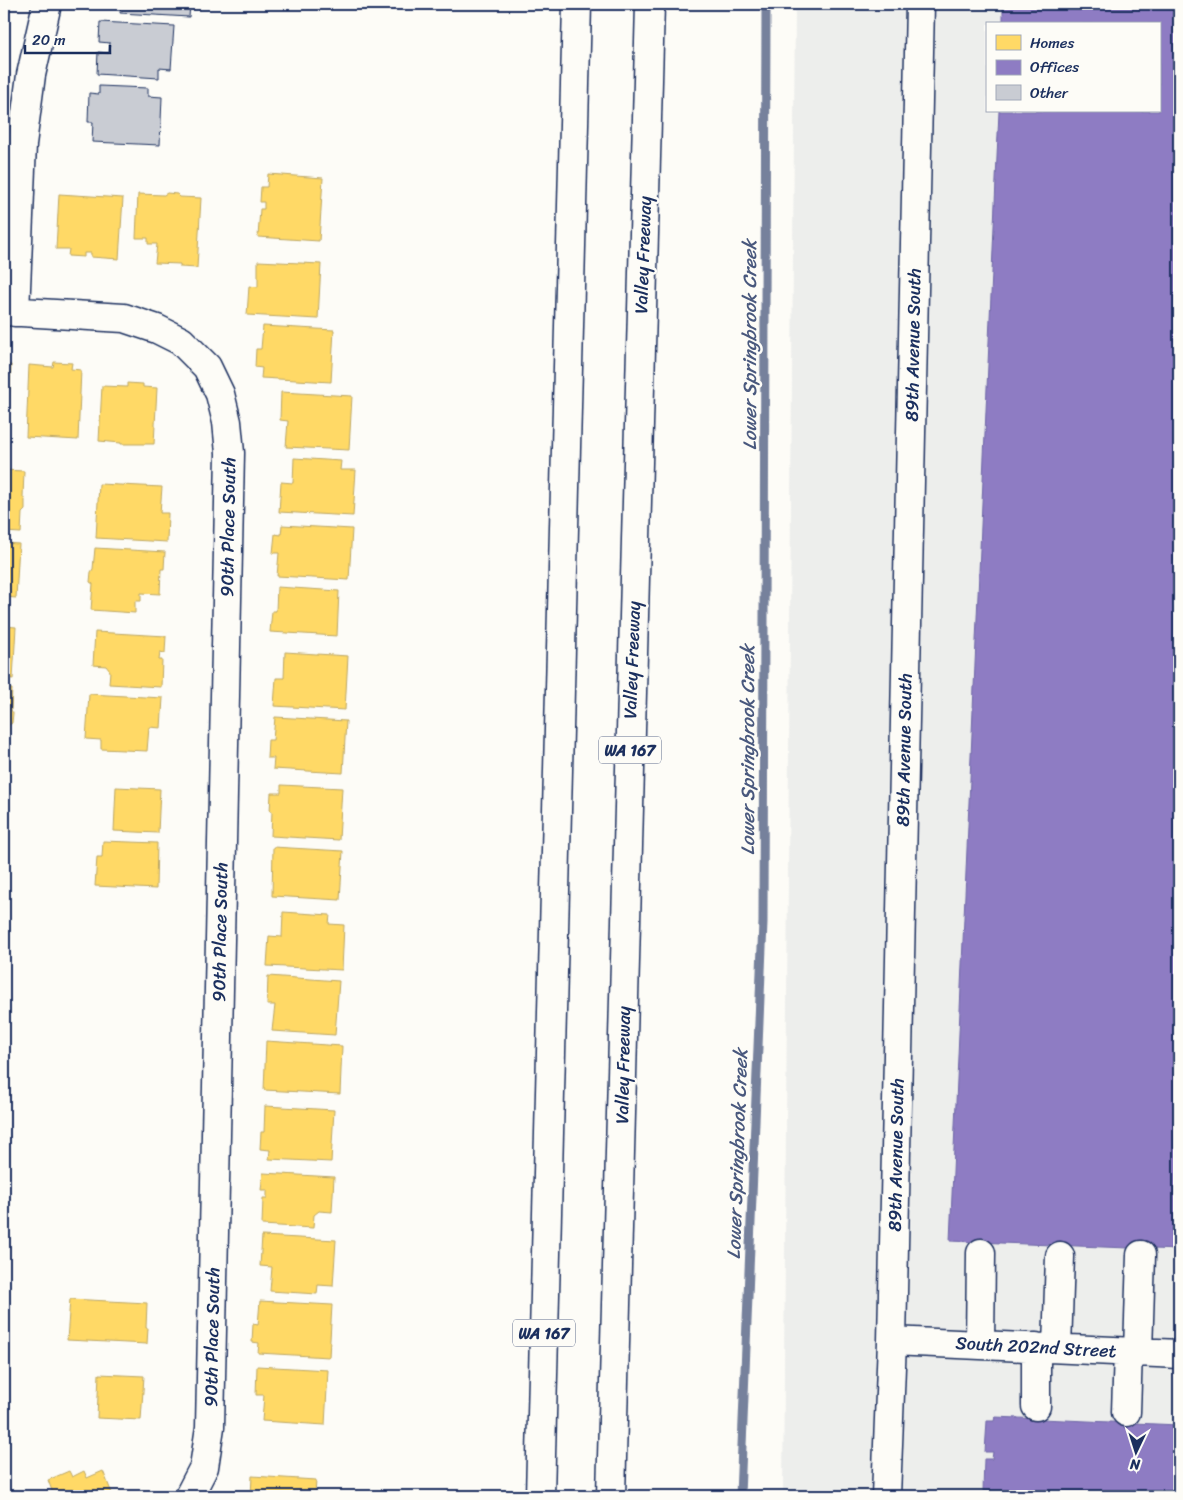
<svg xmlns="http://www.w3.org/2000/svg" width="1183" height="1500" font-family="Sriracha,sans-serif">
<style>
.built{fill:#edeeec;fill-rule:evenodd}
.homes{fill:#ffd966;stroke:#bba664}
.offices{fill:#8e7cc3;stroke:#6c65a5}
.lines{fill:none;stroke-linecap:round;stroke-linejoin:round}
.stream{stroke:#76819c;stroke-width:9}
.building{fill:#c9ccd3;stroke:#1b2f5e}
.minor-casing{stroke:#1b2f5e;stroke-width:31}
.highway-casing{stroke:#1b2f5e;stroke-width:31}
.minor{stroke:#fdfcf7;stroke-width:28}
.highway{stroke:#fdfcf7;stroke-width:28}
.labels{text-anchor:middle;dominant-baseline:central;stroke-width:5;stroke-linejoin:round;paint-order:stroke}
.shield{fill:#fdfcf7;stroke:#5f6c8c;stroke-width:1}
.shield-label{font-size:16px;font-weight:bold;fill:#1b2f5e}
.street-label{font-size:18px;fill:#1b2f5e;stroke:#fdfcf7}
.water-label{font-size:19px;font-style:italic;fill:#49587d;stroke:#fdfcf7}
</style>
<rect width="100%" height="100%" fill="#fdfcf7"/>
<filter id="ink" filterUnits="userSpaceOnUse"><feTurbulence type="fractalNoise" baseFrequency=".02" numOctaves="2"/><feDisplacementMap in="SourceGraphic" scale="10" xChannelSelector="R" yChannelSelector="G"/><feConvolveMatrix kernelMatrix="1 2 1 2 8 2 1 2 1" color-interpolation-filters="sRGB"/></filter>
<g filter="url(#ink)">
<!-- built -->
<path class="built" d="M795,4H1179V1496H783ZM987,24H1159V111H987Z"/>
<!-- homes -->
<path class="homes" d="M268,174L323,178L319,241L258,237L260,209H264V202H260L261,187H267Z
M167,193L177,194L180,197L201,198L197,268L180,267V264L155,263L157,244H148V238H136L138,194L164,195Z
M59,194L123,198L119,259L91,257V253H84V257L68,256L69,249H56Z
M258,261L321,264L318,319L247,315L249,286L258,287Z
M263,326L334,330L331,382L261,378L262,368L255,367L256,349H261Z
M54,362L72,363L71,369L81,370L78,440L26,437L29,365L53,367Z
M4,364L11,365L8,426L4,425Z
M127,383L143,384V387L157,388L154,444H121V443L99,441L102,386L127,387Z
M281,392L352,396L349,450L286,447L288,421L280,420Z
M294,458L341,461L340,470H356L353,516L279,512L281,482L293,483Z
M4,470L24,471L23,497L25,500V510L22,513L21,533L4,532Z
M99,484L162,487L160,513H168L167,542L96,538Z
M282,525L352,529L349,580L277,576L279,553H273L275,534L281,535Z
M4,543L19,544L16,598L4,597Z
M95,548L165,552L164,569H161L160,594L141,593V601H135V613L91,610L93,584L90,582L91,572L93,569Z
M277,587L339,591L337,636L270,632L272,611H276Z
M4,626L16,627L13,679L4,678Z
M95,632L166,636L165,653L160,652L159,660H162L161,687L109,684L110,671L106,666L93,665Z
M285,652L348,656L345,710L274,706L276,678H284Z
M4,689H12L11,710L13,713L12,723L9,725L8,751H4Z
M89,694L163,698L161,728L149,727L147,751L101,749V740L86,739Z
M275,717L346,721L343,773L273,769L274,758H267L268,740H273Z
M281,785L342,788L339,840L271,836L272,811H270L271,793H281Z
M116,787L160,789L158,833L114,831Z
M103,841L157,843L156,889L95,886L97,857H102Z
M273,847L343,851L340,900L272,896Z
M283,912L330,915L329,924L344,925L342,970L267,966L269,936L282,937Z
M268,976L339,981L335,1035L272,1031L275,1005H267Z
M266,1041L342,1046L340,1094L264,1090Z
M265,1106L334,1110L331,1162L269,1159L270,1150L260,1149L261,1132H264Z
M263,1173L334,1177L332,1212L319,1211L314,1215L313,1228L262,1225L263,1198H267V1190H261Z
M262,1236L336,1240L333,1286L318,1285L317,1294L270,1291L272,1267L260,1266Z
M70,1299L147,1303L146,1328H148L147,1344L67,1340Z
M260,1301L332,1305L329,1357L258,1353L259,1343L252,1342L253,1324L258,1325Z
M257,1366L328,1370L325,1425L262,1421L264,1395H256Z
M99,1374L144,1376L141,1420L97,1418Z
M69,1471L72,1477L84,1471L87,1478L103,1471L113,1496H54L48,1480Z
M252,1476L316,1480L315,1496H251Z
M22,1492L23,1496H5Z"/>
<!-- offices -->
<path class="offices" d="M1003,4H1179V1250L950,1241L999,111H1159V24H1003Z
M995,1417L1179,1425V1496H991V1491H983L984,1459H992L993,1452H985L987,1421H994Z"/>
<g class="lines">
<!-- stream -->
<path class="stream" d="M740,1496L763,922L766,4"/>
</g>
<!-- building -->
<path class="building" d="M121,4H190L189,17L120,13Z
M100,22L174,26L171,69L159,68V78L97,74L98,52L109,53L110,43L99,42Z
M99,86L148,88V96L162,97L160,145L92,142L93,122H88L89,93L99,94Z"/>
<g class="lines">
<!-- minor casing -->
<g class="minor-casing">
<path id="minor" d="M4,311L124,318L157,329L181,341L207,367L220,394L227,422L230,453L210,1427L204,1467L189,1496
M15,312L22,144L31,75L47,4
M892,1341L1179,1354
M980,1345L981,1253
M1057,1348L1060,1256
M1138,1352L1141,1255
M1036,1406V1347
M1126,1412L1128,1351
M886,1496L892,1341L920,4"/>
</g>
<!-- highway casing -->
<g class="highway-casing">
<path id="highway" d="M540,1496L577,4
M611,1496L650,4"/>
</g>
<!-- minor -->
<use href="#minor" class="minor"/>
<!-- highway -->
<use href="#highway" class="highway"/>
</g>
</g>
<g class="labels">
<!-- shield labels -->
<g class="shield">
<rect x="599" y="736.5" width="62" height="27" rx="4"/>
<rect x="513" y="1319.5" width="62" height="27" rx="4"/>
</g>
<g class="shield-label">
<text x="630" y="750">WA 167</text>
<text x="544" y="1333">WA 167</text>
</g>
<!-- street labels -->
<g class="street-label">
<text transform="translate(643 255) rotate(-88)">Valley Freeway</text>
<text transform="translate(913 345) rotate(-89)">89th Avenue South</text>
<text transform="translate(228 527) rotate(-89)">90th Place South</text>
<text transform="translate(632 660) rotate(-88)">Valley Freeway</text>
<text transform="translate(904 750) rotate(-89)">89th Avenue South</text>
<text transform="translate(220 932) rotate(-89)">90th Place South</text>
<text transform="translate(623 1065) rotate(-89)">Valley Freeway</text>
<text transform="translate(896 1155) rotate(-89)">89th Avenue South</text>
<text transform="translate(212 1337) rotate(-89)">90th Place South</text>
<text transform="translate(1036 1347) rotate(3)">South 202nd Street</text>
</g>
<!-- water labels -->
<g class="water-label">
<text transform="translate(749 345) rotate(-90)">Lower Springbrook Creek</text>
<text transform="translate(747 750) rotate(-90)">Lower Springbrook Creek</text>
<text transform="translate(737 1154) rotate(-88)">Lower Springbrook Creek</text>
</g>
</g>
<!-- margin -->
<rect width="1183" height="1500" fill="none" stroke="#fdfcf7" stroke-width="20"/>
<rect x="10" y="10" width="1163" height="1480" fill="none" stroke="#1b2f5e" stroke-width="2" filter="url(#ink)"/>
<!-- legend -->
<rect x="986" y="22" width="175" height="90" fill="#fdfcf7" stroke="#a3aaba"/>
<rect x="996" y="35" width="25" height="15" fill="#ffd966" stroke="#a3aaba"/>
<text x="1030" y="48" font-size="15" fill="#1b2f5e">Homes</text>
<rect x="996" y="60" width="25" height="15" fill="#8e7cc3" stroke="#a3aaba"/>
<text x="1030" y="72" font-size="15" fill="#1b2f5e">Offices</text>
<rect x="996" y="85" width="25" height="15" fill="#c9ccd3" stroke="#a3aaba"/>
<text x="1030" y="98" font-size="15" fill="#1b2f5e">Other</text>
<!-- north arrow -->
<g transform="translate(1136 1452) rotate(184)" stroke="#fdfcf7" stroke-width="4" paint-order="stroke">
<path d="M0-4L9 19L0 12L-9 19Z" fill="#1b2f5e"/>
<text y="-8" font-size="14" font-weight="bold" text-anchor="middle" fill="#1b2f5e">N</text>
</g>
<!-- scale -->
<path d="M25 45v8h85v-8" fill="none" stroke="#1b2f5e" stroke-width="2.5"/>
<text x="32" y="45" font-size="15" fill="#1b2f5e" stroke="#fdfcf7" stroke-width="4" paint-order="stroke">20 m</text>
</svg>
